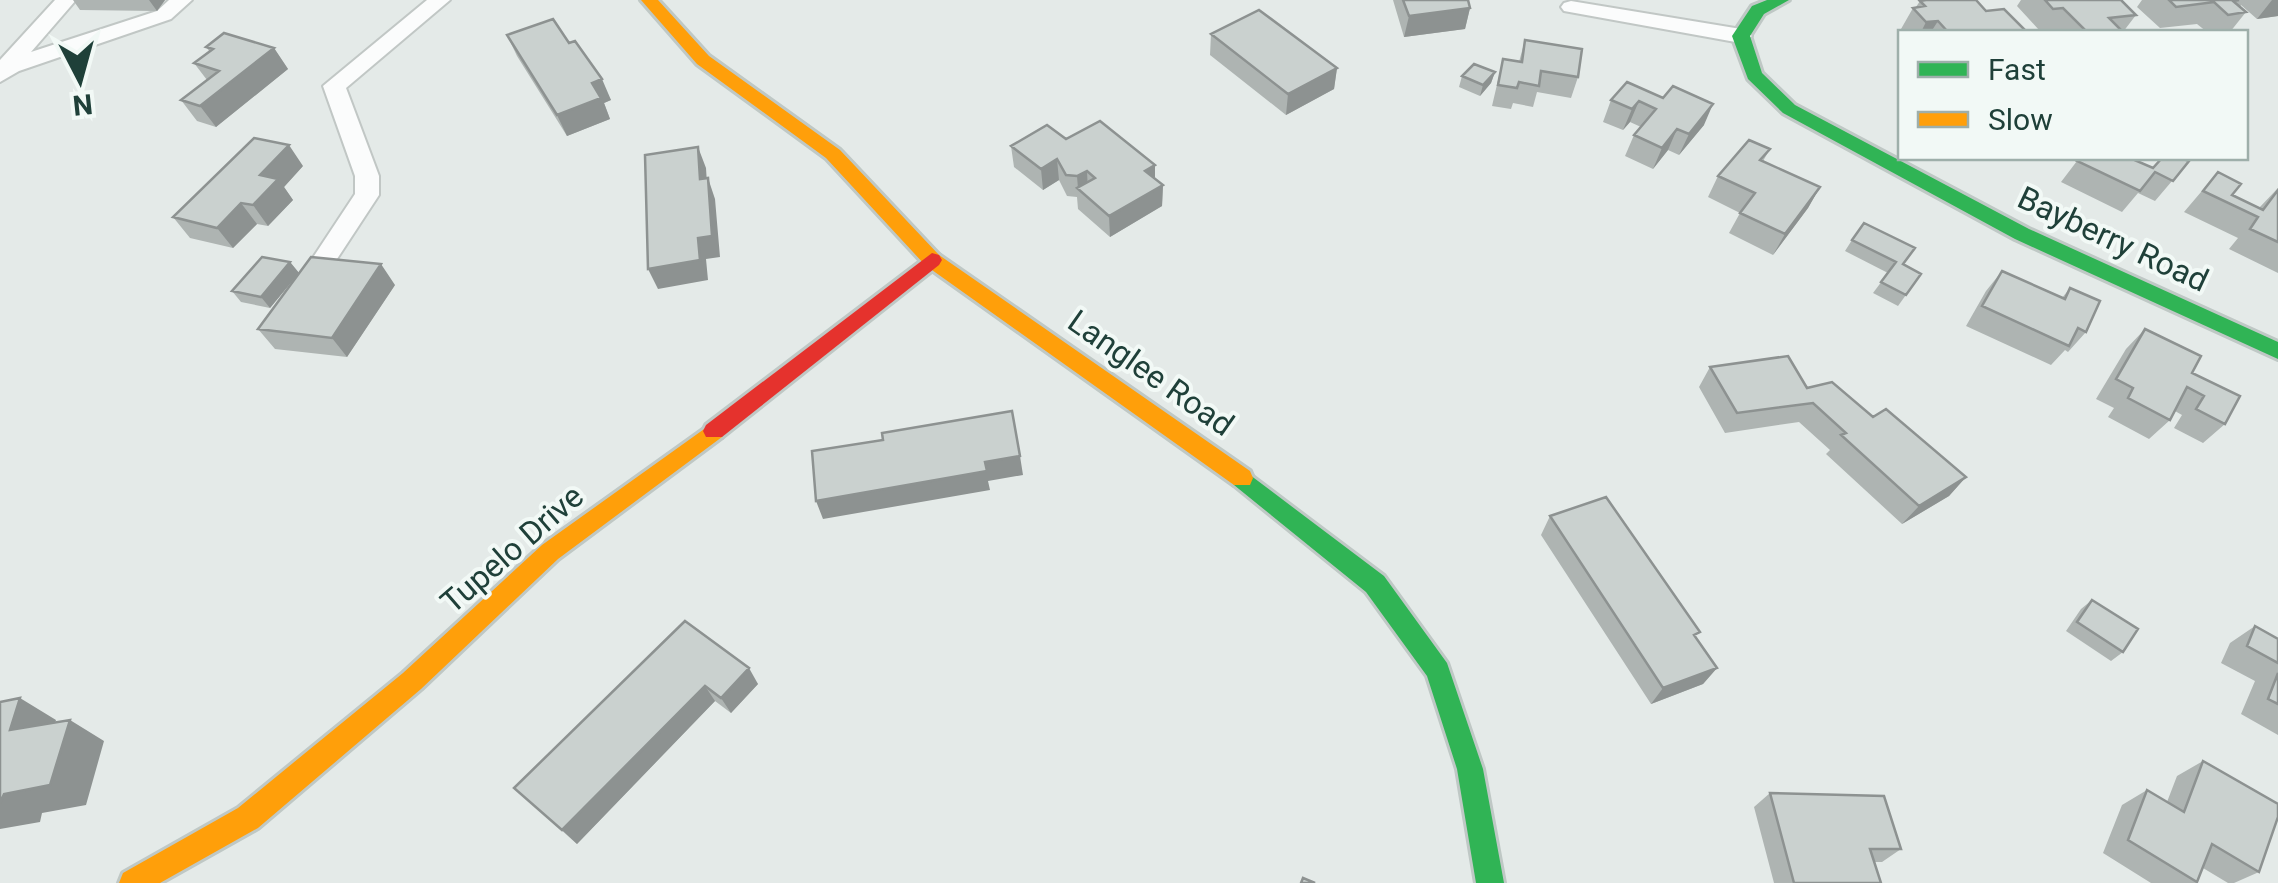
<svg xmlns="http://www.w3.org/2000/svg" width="2278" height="883" font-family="Roboto,sans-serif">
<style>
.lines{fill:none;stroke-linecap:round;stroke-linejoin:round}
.lane-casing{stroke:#c1c7c5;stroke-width:4}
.fast-casing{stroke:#bfc8c5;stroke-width:6}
.slow-casing{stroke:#bfc8c5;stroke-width:6}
.jam-casing{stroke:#bfc8c5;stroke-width:6}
.lane{fill:#fbfcfc;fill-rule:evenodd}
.fast{fill:#30b455;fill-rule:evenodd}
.slow{fill:#ff9f0a;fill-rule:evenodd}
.jam{fill:#e5322d;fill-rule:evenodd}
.wall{fill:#aeb4b2}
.shaded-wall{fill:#8d9291}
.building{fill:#cad1cf;stroke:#8d9291;stroke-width:2.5}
.labels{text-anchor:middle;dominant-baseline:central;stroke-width:8;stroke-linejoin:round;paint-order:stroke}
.street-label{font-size:32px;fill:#1f4039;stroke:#f2f9f6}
</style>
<rect width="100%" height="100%" fill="#e4eae8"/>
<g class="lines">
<!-- lane casing -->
<g class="lane-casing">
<path id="lane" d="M55,0H76L31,52L157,11L169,0H192L171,19L19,71L0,82V60Z
M427,0H450L346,88L379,176V195L335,262H317L314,256L355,194V176L323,86Z
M1571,1L1741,29L1752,36L1741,43L1564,11L1561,7L1564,3Z"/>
</g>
<!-- fast casing -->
<g class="fast-casing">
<path id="fast" d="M1767,0H1789L1764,14L1750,36L1762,73L1795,105L2029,229L2278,342V359L2015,239L1783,113L1748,79L1732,36L1752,6Z
M1242,469L1384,576L1447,663L1483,769L1504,883H1476L1457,769L1427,676L1366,592L1234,485L1231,478L1234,471Z"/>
</g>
<!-- slow casing -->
<g class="slow-casing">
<path id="slow" d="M641,0H658L709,56L840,150L939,255L1250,471L1253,478L1250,485H1234L925,265L826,158L697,64Z
M714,422L722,425L725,431L722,437L558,559L421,689L258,828L160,883H119L123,873L238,808L403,673L542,545Z"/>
</g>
<!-- jam casing -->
<g class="jam-casing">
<path id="jam" d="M932,253L939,255L942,260L939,265L722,437H706L703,431L706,425Z"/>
</g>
<!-- lane -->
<use href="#lane" class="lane"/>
<!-- fast -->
<use href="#fast" class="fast"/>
<!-- slow -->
<use href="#slow" class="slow"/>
<!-- jam -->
<use href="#jam" class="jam"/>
</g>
<!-- wall -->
<path class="wall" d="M73,0H165L157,11L80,10Z
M1393,0H1468L1470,8L1465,29L1404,37Z
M2021,0H2121L2136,15L2123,32H2052L2049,29L2039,30L2017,6Z
M2142,0H2278V16L2257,19L2241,5L2240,7L2246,12L2230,32H2207L2197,24L2160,28L2137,7Z
M1920,1L1986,11L2027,32H1904L1901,29L1913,8L1916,7Z
M1211,34L1337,68L1334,89L1286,115L1210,55Z
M507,35L569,43L611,100L604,103L610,119L567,136L517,56Z
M1525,40L1578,77L1571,98L1537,92L1533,107L1513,103L1511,109L1492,106L1503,59L1519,62Z
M206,47L274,48L288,69L216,127L197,121L181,100L207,80L194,63L210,52Z
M1495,72L1491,83L1480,96L1459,87L1462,76Z
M1627,82L1704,125L1679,155L1668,150L1653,169L1625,156L1634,135L1641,127L1630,122L1623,130L1603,122L1611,100Z
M1066,139L1155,165V179L1163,185L1162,206L1110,237L1078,209L1077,197L1067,196L1059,180L1043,190L1014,167L1011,146Z
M1770,149L1763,161L1820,187L1808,208L1773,255L1729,233L1740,213L1708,197L1718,176Z
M2077,161L2153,168L2189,161L2155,201L2138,193L2122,212L2061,182Z
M303,166L284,187L293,200L268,226L257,224L233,248L190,238L173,217Z
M2218,172L2232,195L2259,208L2278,188V273L2229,249L2238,238L2184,212Z
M1852,240L1921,274L1898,306L1873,293L1888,273L1845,251Z
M290,262L299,273L270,308L241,302L232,291Z
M2002,271L2062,298L2070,288L2086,332L2068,352L2065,350L2051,365L1966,326L1986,291Z
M395,285L347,357L275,349L258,329Z
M2145,329L2192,373L2225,424L2203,443L2174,428L2182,415L2175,411L2170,420L2149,439L2108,417L2114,408L2096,399L2126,349Z
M1710,367L1807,388L1873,417L1966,477L1949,496L1902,524L1826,454L1830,450L1799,422L1725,433L1699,387Z
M1550,516L1696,638L1717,668L1703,684L1651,704L1541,535Z
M2092,600L2123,652L2111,661L2066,631L2081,609Z
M685,621L758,684L731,713L715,701L577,844L514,788Z
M2255,626L2278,639V735L2241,714L2255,681L2221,663L2230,643Z
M2203,761L2259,872L2234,883H2228L2203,868L2196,883H2151L2103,853L2122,805L2147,790L2167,802L2177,776Z
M1770,793L1901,849L1882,862H1874L1881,883H1774L1754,807Z"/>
<!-- shaded-wall -->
<path class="shaded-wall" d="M149,0H165L157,11Z
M2272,0H2278V16L2257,19Z
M1470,8L1465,29L1404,37L1409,16Z
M1938,21L1931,32H1921L1926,22Z
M274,48L288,69L216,127L200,106Z
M1337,68L1334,89L1286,115L1288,94Z
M1495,72L1491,83L1480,96L1483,85Z
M602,79L611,100L604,103L610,119L567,136L557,115L592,83Z
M1639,101L1630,122L1623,130L1632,109Z
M1713,104L1704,125L1679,155L1689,134Z
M1677,129L1668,150L1653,169L1662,148Z
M289,145L303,166L284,187L293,200L268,226L253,205L260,175Z
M698,147L706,168L708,200L700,179Z
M1057,159L1059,180L1043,190L1041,169Z
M1155,165V186L1145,171Z
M1087,171L1088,192L1078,189L1077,176Z
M708,178L715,199L720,257L706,259L708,280L658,289L648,269L698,238Z
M1163,185L1162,206L1110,237L1109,216Z
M1820,187L1808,208L1773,255L1785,234Z
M241,203L257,224L233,248L217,228Z
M290,262L299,273L270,308L261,297Z
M381,264L395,285L347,357L332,338Z
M1020,456L1023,475L988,481L990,490L823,519L816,501L985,462Z
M1966,477L1949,496L1902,524L1919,506Z
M749,668L758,684L731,713L721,698Z
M1717,668L1703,684L1651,704L1663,688Z
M705,686L715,701L577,844L562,830Z
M20,698L56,720L46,751L10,730Z
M70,720L104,741L86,805L42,813L40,822L0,829V803L4,794Z"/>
<!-- building -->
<path class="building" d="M1403,0H1468L1470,8L1409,16Z
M1926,0H1976L1986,11L2004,9L2027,32H1948L1938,21L1926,22L1913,8L1925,6L1920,1Z
M2045,0H2121L2136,15L2109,18L2123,32H2087L2063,8L2053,9Z
M2169,0H2239L2233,1L2246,12L2228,15L2214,2L2176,7Z
M1259,10L1337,68L1288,94L1211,34Z
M553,19L569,43L575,41L602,79L592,83L601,98L557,115L507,35Z
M224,33L274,48L200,106L181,100L219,71L194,63L213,49L206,47Z
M1525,40L1582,49L1578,77L1541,71L1539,86L1519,82L1517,88L1498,85L1503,59L1522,62Z
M1474,64L1495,72L1483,85L1462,76Z
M1627,82L1663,98L1673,86L1713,104L1689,134L1677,129L1662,148L1634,135L1656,109L1639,101L1632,109L1611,100Z
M1100,121L1155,165L1145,171L1163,185L1109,216L1077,188L1095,178L1087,171L1077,176L1066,175L1057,159L1041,169L1011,146L1047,125L1066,139Z
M254,138L289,145L260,175L278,179L253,205L241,203L217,228L173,217Z
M1749,140L1770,149L1760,160L1820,187L1785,234L1740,213L1755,193L1718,176Z
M698,147L700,179L708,178L712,236L698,238L700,260L648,269L645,155Z
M2080,158H2130L2153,168L2162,158H2181L2189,161L2173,181L2155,172L2140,191L2077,161Z
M2218,172L2241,184L2232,195L2263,210L2278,190V242L2250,229L2258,217L2203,191Z
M1864,223L1915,248L1903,264L1921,274L1906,295L1881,282L1896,262L1852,240Z
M262,257L290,262L261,297L232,291Z
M311,257L381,264L332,338L258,329Z
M2002,271L2065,299L2070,288L2100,301L2086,332L2078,328L2069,346L1982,306Z
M2145,329L2201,356L2192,373L2240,396L2225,424L2196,409L2204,396L2187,387L2170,420L2128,398L2133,388L2116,379Z
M1788,356L1807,388L1832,382L1873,417L1886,409L1966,477L1919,506L1841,435L1846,433L1813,403L1737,413L1710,367Z
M1012,411L1020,456L985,462L987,471L816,501L812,451L883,440L882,433Z
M1606,497L1700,632L1694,635L1717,668L1663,688L1550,516Z
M2092,600L2138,629L2123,652L2077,622Z
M685,621L749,668L721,698L705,686L562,830L514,788Z
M2255,626L2278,639V663L2247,646Z
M2278,673V704L2268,699Z
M20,698L10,730L70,720L50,785L4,794L0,803V702Z
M2203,761L2278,804V817L2259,872L2212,844L2197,882L2128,840L2147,790L2184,812Z
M1770,793L1884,796L1901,849H1870L1881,883H1794Z
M1303,878L1315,883H1301Z"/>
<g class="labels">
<!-- street labels -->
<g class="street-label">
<text transform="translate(2113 239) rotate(25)">Bayberry Road</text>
<text transform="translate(1151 373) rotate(35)">Langlee Road</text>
<text transform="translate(512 549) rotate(-41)">Tupelo Drive</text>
</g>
</g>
<!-- legend -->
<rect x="1898" y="30" width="350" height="130" fill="#f2f9f6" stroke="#9eafaa" stroke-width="2.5"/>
<rect x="1918" y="62" width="50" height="15" fill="#30b455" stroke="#9eafaa" stroke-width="2.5"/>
<text x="1988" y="80" font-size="30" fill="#1f4039">Fast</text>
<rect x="1918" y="112" width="50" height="15" fill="#ff9f0a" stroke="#9eafaa" stroke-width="2.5"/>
<text x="1988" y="130" font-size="30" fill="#1f4039">Slow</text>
<!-- north arrow -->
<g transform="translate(80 80) rotate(174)" stroke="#f2f9f6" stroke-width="8" paint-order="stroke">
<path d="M0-8L18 38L0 25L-18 38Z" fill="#1f4039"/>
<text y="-15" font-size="28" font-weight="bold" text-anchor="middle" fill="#1f4039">N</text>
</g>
</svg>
